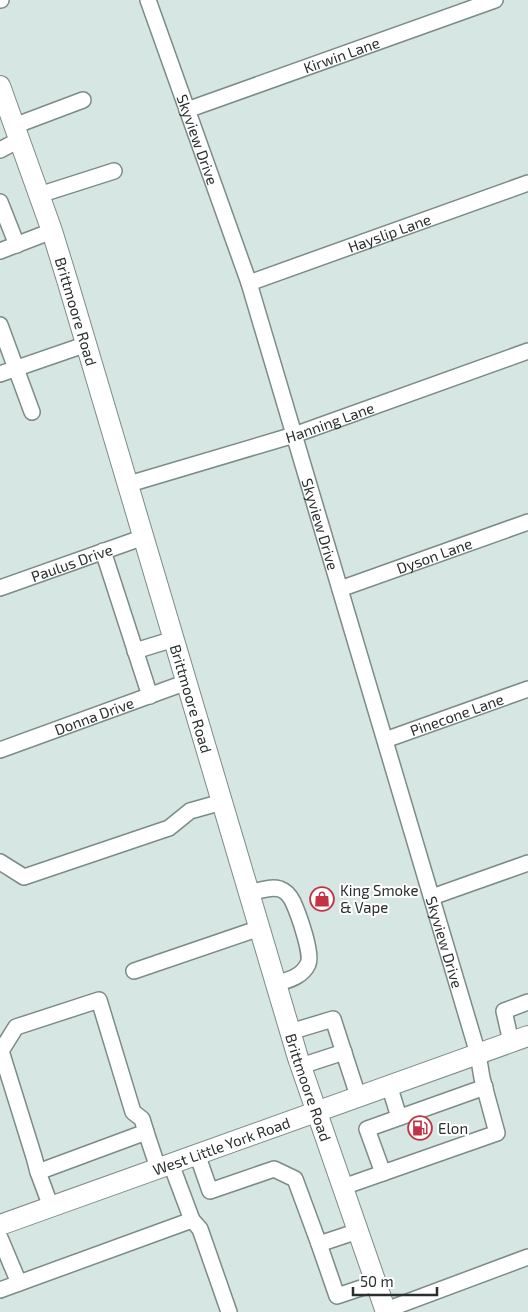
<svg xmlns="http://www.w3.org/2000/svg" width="528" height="1312" font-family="'Exo 2',sans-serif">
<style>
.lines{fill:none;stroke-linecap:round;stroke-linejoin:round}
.minor-casing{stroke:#7d8b88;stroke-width:18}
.major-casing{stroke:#7d8b88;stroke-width:22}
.minor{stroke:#fff;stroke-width:15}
.major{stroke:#fff;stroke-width:20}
.labels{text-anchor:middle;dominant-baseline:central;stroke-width:4;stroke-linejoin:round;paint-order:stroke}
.street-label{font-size:15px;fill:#292f2e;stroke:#fff}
.poi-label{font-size:15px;fill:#292f2e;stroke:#fff;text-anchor:start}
</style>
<rect width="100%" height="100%" fill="#d6e6e2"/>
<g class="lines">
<!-- minor casing -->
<g class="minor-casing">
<g id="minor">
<path d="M0,0H1"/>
<path id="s1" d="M148,0L249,283L478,1054L482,1078L497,1133L343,1187"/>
<path id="s2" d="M187,110L495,0"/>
<path d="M14,126L83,100"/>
<path d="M0,150L19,140"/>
<path d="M39,195L114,171"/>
<path d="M0,202L17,245"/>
<path d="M0,251L52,231"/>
<path id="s3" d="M249,283L528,183"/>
<path d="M0,325L32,412"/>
<path d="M0,374L87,344"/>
<path id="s4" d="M129,484L294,435L528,351"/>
<path d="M103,551L150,696"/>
<path id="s5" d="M0,588L144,537"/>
<path id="s6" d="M340,589L528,522"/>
<path d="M135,651L174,639"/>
<path id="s7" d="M385,740L528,689"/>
<path id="s8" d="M0,750L187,682"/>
<path d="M0,862L24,877L169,828L190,811L222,802"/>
<path d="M249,893C259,891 270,886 280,889C286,891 290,896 293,902C298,913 313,954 308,964C302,977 288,980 276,984"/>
<path d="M432,897L528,863"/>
<path d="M134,971L260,928"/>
<path d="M290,1032L333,1019L358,1096"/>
<path d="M511,1042L504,1011L528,1002"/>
<path d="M301,1066L344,1052"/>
<path d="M389,1085L399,1117"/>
<path d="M197,1154L210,1191L274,1169L295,1179L319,1244L358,1231"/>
<path d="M171,1164L192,1220L200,1229L229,1312"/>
<path d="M38,1172L34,1157L1,1051L16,1027L99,1000L133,1112L142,1119L146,1132"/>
<path d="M383,1173L367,1129L485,1087"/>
<path d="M51,1207L38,1172L146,1132L158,1168"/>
<path d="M0,1238L19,1283"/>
<path d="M319,1244L337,1296L376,1283"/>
<path d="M0,1290L192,1220"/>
<path d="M386,1310L528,1257"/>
</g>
</g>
<!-- major casing -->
<g class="major-casing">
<g id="major">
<path id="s9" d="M0,86L52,231L68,283L298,1058L386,1312"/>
<path id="s10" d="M0,1225L528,1036"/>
</g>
</g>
<!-- minor -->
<use href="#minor" class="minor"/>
<!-- major -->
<use href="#major" class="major"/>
</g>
<!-- icons -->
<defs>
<g id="shop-ring" transform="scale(1.25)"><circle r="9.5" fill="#fff" stroke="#c33343" stroke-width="1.5"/><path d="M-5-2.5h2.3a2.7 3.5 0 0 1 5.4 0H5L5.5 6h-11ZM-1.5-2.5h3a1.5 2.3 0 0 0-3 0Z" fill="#c33343"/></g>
<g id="fuel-ring" transform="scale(1.25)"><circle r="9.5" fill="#fff" stroke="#c33343" stroke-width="1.5"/><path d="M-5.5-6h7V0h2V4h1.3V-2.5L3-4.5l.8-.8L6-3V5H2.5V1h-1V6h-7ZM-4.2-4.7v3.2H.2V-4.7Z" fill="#c33343"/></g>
</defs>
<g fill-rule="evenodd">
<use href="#shop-ring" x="322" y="899"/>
<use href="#fuel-ring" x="420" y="1128"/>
</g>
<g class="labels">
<!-- street labels -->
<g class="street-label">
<text stroke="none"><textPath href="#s2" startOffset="164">Kirwin Lane</textPath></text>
<text stroke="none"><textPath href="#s1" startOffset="148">Skyview Drive</textPath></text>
<text stroke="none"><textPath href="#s3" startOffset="149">Hayslip Lane</textPath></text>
<text stroke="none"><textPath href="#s9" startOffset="238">Brittmoore Road</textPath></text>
<text stroke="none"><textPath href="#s4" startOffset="210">Hanning Lane</textPath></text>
<text stroke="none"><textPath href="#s1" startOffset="552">Skyview Drive</textPath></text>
<text stroke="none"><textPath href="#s6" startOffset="100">Dyson Lane</textPath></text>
<text stroke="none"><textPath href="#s5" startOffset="76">Paulus Drive</textPath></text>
<text stroke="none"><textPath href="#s9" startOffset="642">Brittmoore Road</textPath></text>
<text stroke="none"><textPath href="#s7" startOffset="76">Pinecone Lane</textPath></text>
<text stroke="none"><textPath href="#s8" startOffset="100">Donna Drive</textPath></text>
<text stroke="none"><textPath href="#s1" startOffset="988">Skyview Drive</textPath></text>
<text stroke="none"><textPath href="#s9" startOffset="1048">Brittmoore Road</textPath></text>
<text stroke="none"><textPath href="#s10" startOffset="235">West Little York Road</textPath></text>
</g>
<!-- poi labels -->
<g class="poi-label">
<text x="340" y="890">King Smoke<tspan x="340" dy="17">&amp; Vape</tspan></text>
<text x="438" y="1128">Elon</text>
</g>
</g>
<!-- scale -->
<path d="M353 1287v8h84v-8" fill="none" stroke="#292f2e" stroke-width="2.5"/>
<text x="360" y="1287" font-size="15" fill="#292f2e" stroke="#ffffff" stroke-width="4" paint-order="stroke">50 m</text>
</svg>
